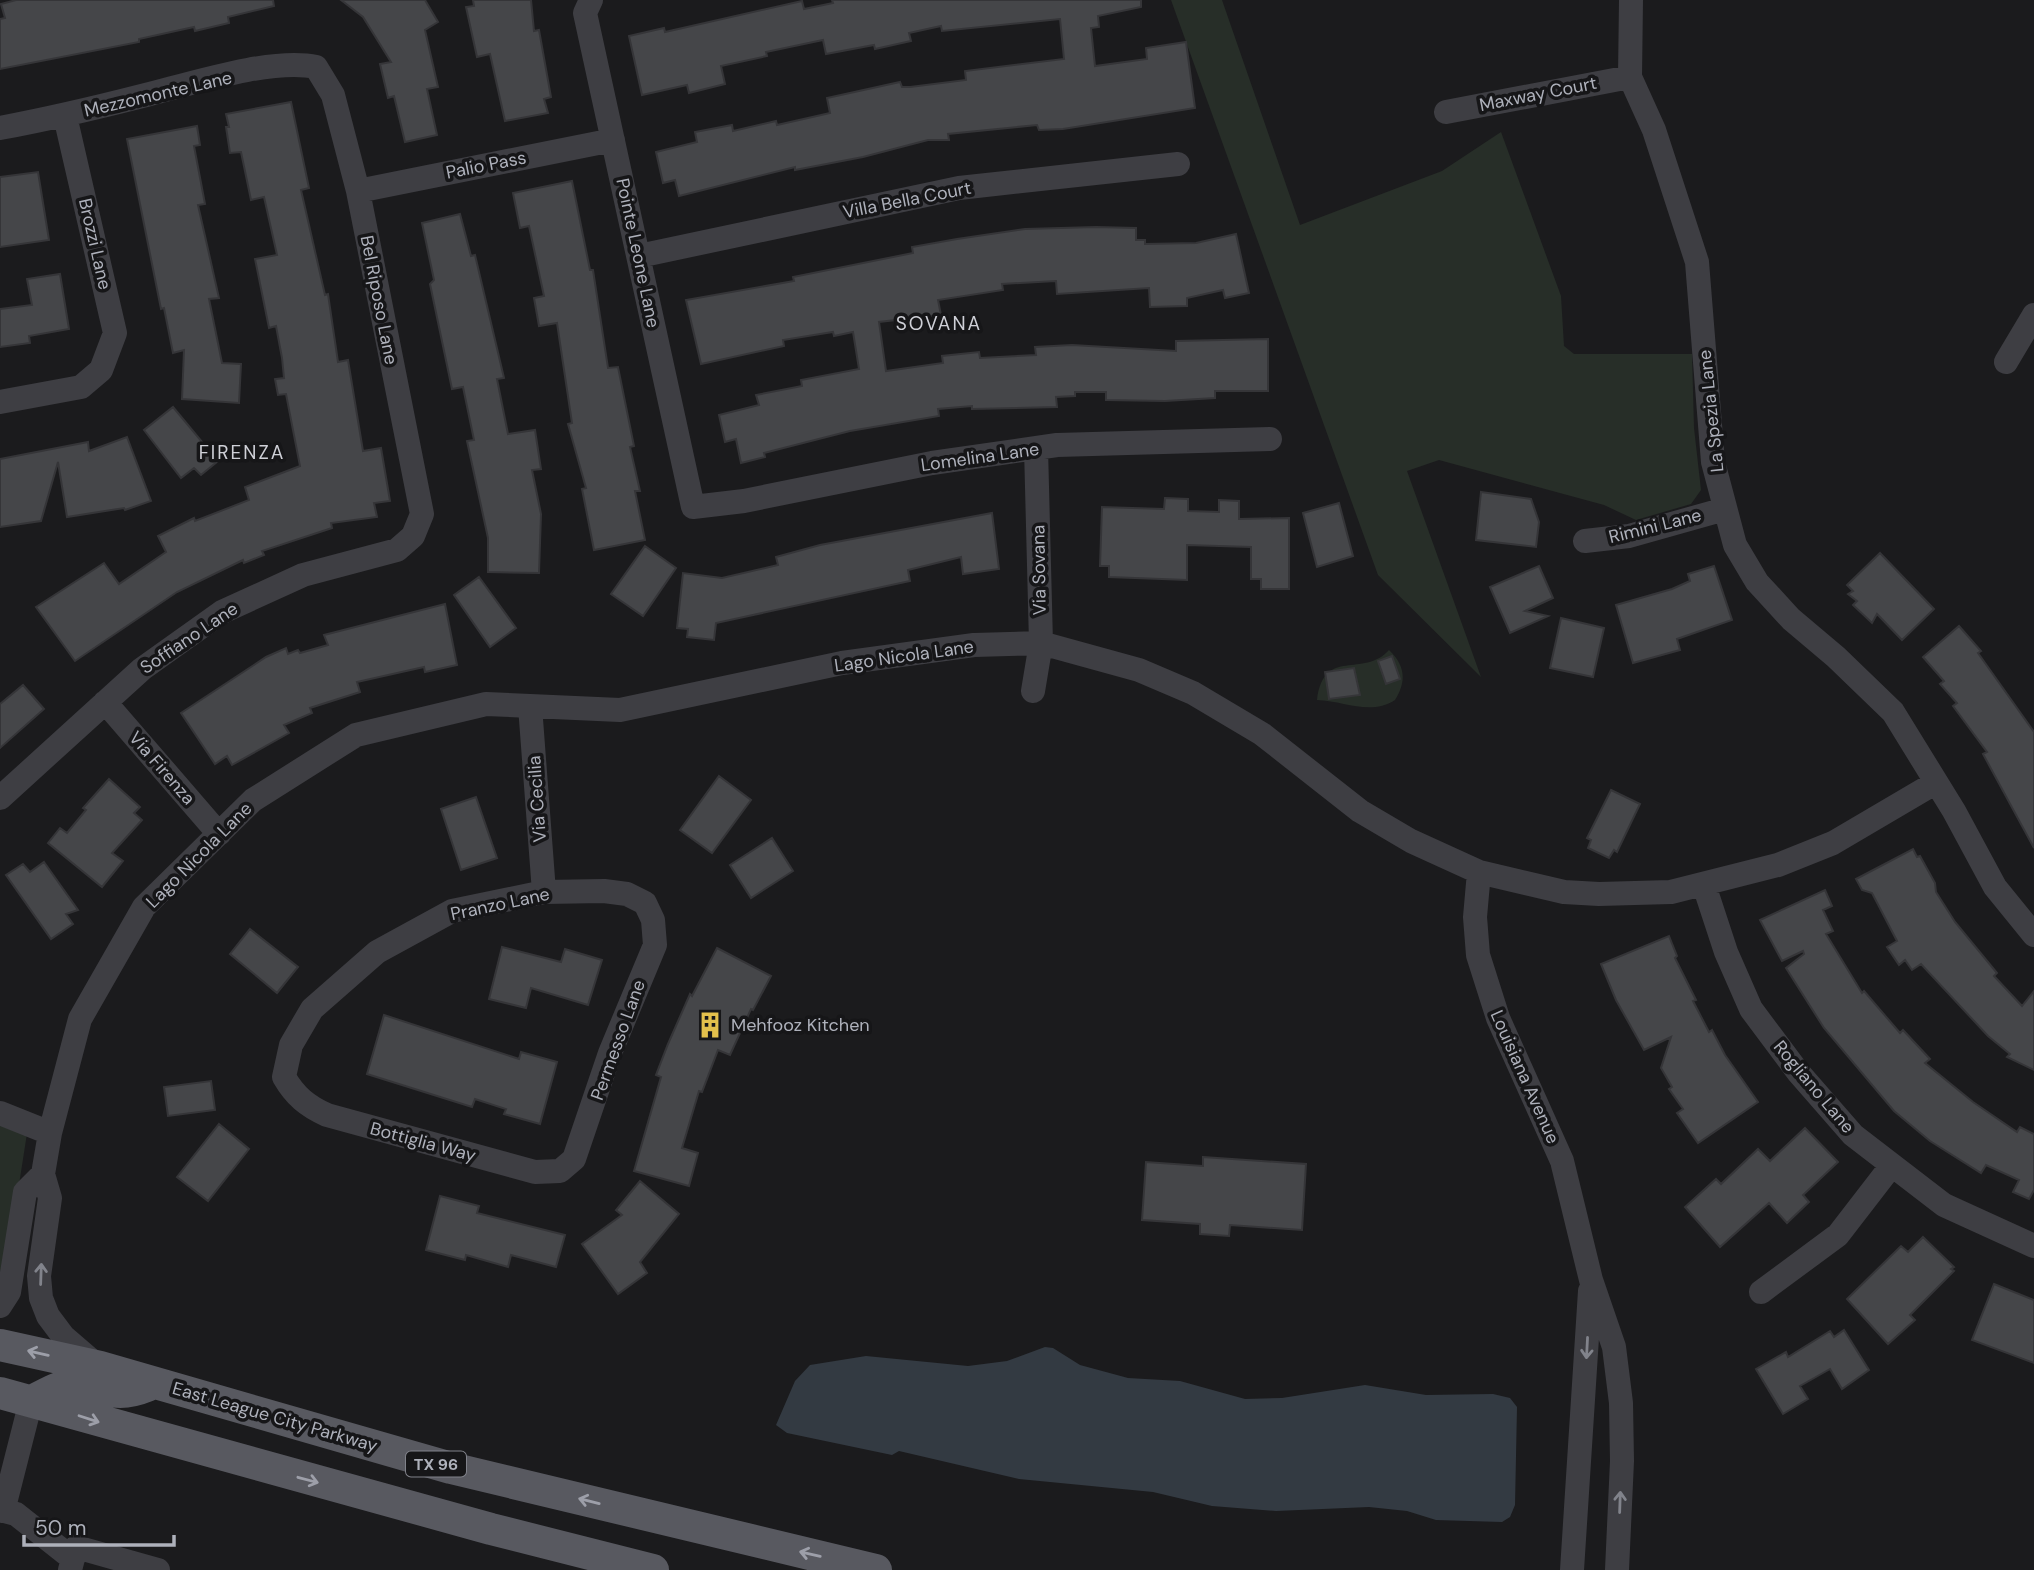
<svg xmlns="http://www.w3.org/2000/svg" width="2034" height="1570" font-family="'DM Sans',sans-serif">
<style>
.green{fill:#272e28}
.water{fill:#333a42}
.building{fill:#454649;stroke:#353538;stroke-width:2}
.lines{fill:none;stroke-linecap:round;stroke-linejoin:round}
.minor{stroke:#3e3e43;stroke-width:24}
.major{stroke:#585960;stroke-width:32}
.oneway{stroke:#81838b}
.oneway2{stroke:#9d9fa9}
.labels{text-anchor:middle;dominant-baseline:central;stroke-width:7;stroke-linejoin:round;paint-order:stroke}
.shield{fill:#161618;stroke:#80828a;stroke-width:2}
.shield-label{font-size:16px;font-weight:bold;fill:#aeb1bb}
.street-label{font-size:18px;fill:#aeb1bb;stroke:#161618}
.poi-label{font-size:18px;fill:#aeb1bb;stroke:#161618;text-anchor:start}
.neighbourhood-label{font-size:19px;letter-spacing:2px;fill:#cfd0d7;stroke:#161618}
</style>
<rect width="100%" height="100%" fill="#1b1b1d"/>
<!-- green -->
<path class="green" d="M1171,0H1222L1300,225L1442,171L1501,132L1561,296L1564,346L1574,354H1692L1694,428L1701,490L1691,504L1636,520L1604,505L1439,460L1407,471L1481,677L1378,575Z
M1389,650C1405,665 1407,681 1395,700C1370,716 1345,701 1317,700C1324,646 1363,679 1389,650Z
M0,1108L30,1114L5,1275L0,1274Z"/>
<!-- water -->
<path class="water" d="M1045,1347L1053,1348L1080,1365L1128,1378L1180,1381L1245,1399L1282,1398L1365,1385L1426,1395L1493,1394L1510,1398L1517,1407L1515,1505L1510,1517L1502,1522L1436,1520L1407,1511L1369,1507L1276,1511L1212,1506L1153,1492L1019,1479L899,1451L892,1455L787,1433L776,1425L795,1381L810,1365L866,1356L968,1366L1007,1361Z"/>
<!-- building -->
<path class="building" d="M16,0H273L274,6L228,17L229,23L195,31L194,27L139,39V42L0,69V19L5,18L1,4Z
M341,0H425L438,22L425,30L438,87L427,89L437,135L405,142L394,96L388,98L380,64L391,62L363,17Z
M473,0H531L534,31L539,30L551,97L544,99L548,113L505,121L490,54L477,57L466,7L474,6Z
M832,0H1141V7L1098,16L1099,27L1091,28L1095,66L1147,59L1146,48L1186,42L1195,108L1063,129L1039,130L1037,125L948,134L949,140H928L863,157L795,170V167L679,196L675,180L663,183L656,152L697,142L695,132L732,125L733,131L776,121L777,125L830,113L827,98L900,82L902,87H910L966,80L965,71L1064,59L1060,19L942,31L941,26L909,33L911,41L875,49L874,45L826,54L823,40L766,52L767,56L721,66L725,84L689,93L687,85L642,95L629,36L664,28L665,32L802,1L804,9L833,3Z
M291,102L309,188L301,190L325,295L328,294L338,362L348,360L363,451L381,448L390,501L374,503L377,517L331,523L332,528L262,551L264,555L244,563L243,560L177,592L75,661L36,607L104,563L119,584L166,552L158,536L194,518L195,521L249,500L245,487L300,466L286,394L278,395L275,379L284,378L282,358L276,326L269,328L255,259L277,255L264,197L251,200L241,152L230,153L226,127H229L226,114Z
M197,126L200,145L194,146L205,204L198,205L219,298L209,299L222,363L241,364L239,403L182,399L184,350L173,353L164,308L161,309L127,139Z
M38,172L49,240L0,247V177Z
M572,181L590,270H593L608,368L618,367L634,446L630,447L640,491H635L645,540L594,550L582,489L586,488L568,424L572,423L557,323L539,326L534,298L544,296L529,226L520,228L513,193Z
M460,214L471,256L475,255L504,378L497,379L508,434L535,430L541,469L532,470L541,514L539,573L488,572V538L467,441L474,440L463,387L452,389L430,284L434,280L422,223Z
M1096,227L1136,228V240H1145V244L1196,243L1236,234L1249,293L1225,298L1223,290L1187,298V306L1150,307L1149,288L1057,294L1056,281L1002,284L1003,290L938,300L941,315L879,322L886,371L943,363L942,356L979,352L980,358L1036,355L1035,347L1072,345L1176,351V341L1268,339V391H1215V398L1165,401L1106,400V392H1075V396L1056,397L1057,407L972,409V406L938,409L939,416L850,431L764,453L765,457L741,463L736,439L725,442L719,415L759,405L756,395L802,386L801,380L859,369L853,332L834,336L833,332L783,340L784,346L701,364L686,300L794,281L793,277L913,253L912,247L957,239L1025,229Z
M60,274L69,329L29,336L30,343L0,347V309L32,305L27,279Z
M173,407L218,461L201,475L194,468L181,478L144,430Z
M127,437L151,501L125,510L124,508L67,517L58,462L41,521L0,527V459L88,442L89,451Z
M1481,492L1531,499L1539,522L1536,547L1476,540Z
M1165,498L1188,499V511L1219,512V500L1239,501V519L1289,518V589H1261V579H1251V547L1187,545V580L1109,577V566H1100L1102,507L1164,509Z
M1339,503L1353,556L1317,567L1303,513Z
M992,513L999,569L963,574L961,557L908,570L910,581L716,623L714,640L687,637L688,629L677,628L683,573L722,578L778,565L776,557L820,545Z
M645,546L676,568L643,616L611,594Z
M1880,553L1934,609L1902,640L1877,614L1872,623L1853,605L1857,601L1848,594L1853,591L1847,585Z
M1539,566L1553,598L1525,611L1548,616L1510,633L1490,587Z
M1714,566L1732,620L1677,639L1680,650L1633,663L1616,605L1672,589L1690,581L1688,574Z
M479,577L516,628L490,647L454,595Z
M445,604L457,665L425,672L424,667L357,682L360,692L310,708L312,713L284,725L289,733L232,765L227,756L215,764L181,713L266,657L286,648L288,654L298,650L300,653L328,645L324,635Z
M1561,618L1604,628L1593,677L1550,668Z
M1959,626L1981,651L1978,653L2034,732V848L1983,754L1987,752L1953,706L1957,703L1940,684L1944,681L1923,657Z
M1392,656L1400,679L1386,684L1378,661Z
M1354,668L1360,695L1329,699L1325,672Z
M23,685L44,709L0,748V704Z
M719,776L751,800L712,853L680,830Z
M109,779L140,807L134,813L142,820L112,853L123,861L102,887L48,843L60,828L67,833L86,810L83,808Z
M1611,790L1640,804L1617,852L1614,850L1609,858L1588,848L1591,840L1587,838Z
M476,797L497,858L461,870L441,809Z
M772,838L793,871L751,898L730,865Z
M1913,849L1917,857L1920,856L1935,883L1936,892L1955,922L1997,973L1994,976L2022,1006L2034,991V1070L2007,1057L2010,1054L1988,1036L1921,964L1912,970L1905,960L1899,965L1887,947L1897,941L1872,893L1862,890L1856,879Z
M44,862L78,910L66,914L73,924L51,939L6,875L23,864L30,872Z
M1825,890L1832,906L1823,910L1833,931L1826,934L1862,993L1864,991L1900,1033L1903,1030L1930,1059L1925,1063L1973,1102L2017,1132L2020,1127L2034,1134V1190L2029,1199L2013,1192L2019,1180L1986,1165L1981,1173L1930,1141L1894,1111L1824,1028L1786,968L1804,954L1803,951L1782,961L1760,920Z
M250,929L298,967L277,993L230,954Z
M1669,936L1677,956L1675,958L1696,1000L1693,1001L1709,1032L1712,1030L1725,1055L1758,1102L1698,1143L1677,1113L1683,1109L1669,1089L1672,1087L1661,1068L1671,1037L1644,1050L1616,1000L1601,964Z
M502,947L561,962L565,949L602,960L588,1005L531,988L526,1008L489,999Z
M717,948L771,976L753,1010L751,1009L730,1055L718,1050L702,1092L699,1091L682,1148L698,1153L689,1186L634,1171L661,1077L656,1075L668,1044L690,994L692,996Z
M384,1015L519,1059L521,1052L557,1062L540,1124L504,1114L506,1109L475,1099L472,1107L367,1074Z
M211,1081L215,1110L168,1116L164,1087Z
M219,1124L249,1149L208,1201L177,1177Z
M1805,1128L1838,1162L1803,1195L1809,1202L1787,1223L1769,1203L1720,1247L1685,1207L1716,1179L1721,1184L1758,1149L1770,1161Z
M1203,1157L1306,1164L1302,1230L1230,1225L1229,1236L1200,1234V1224L1142,1220L1146,1162L1203,1166Z
M640,1181L679,1214L640,1262L647,1273L618,1294L582,1244L622,1215L616,1210Z
M440,1196L479,1206L477,1213L565,1235L556,1267L511,1255L508,1267L466,1255L465,1260L426,1250Z
M1923,1237L1954,1267L1951,1269L1954,1271L1910,1315L1915,1320L1888,1344L1847,1299L1901,1246L1908,1252Z
M1994,1284L2034,1300V1363L1972,1340Z
M1844,1330L1869,1370L1842,1389L1830,1369L1800,1386L1808,1399L1783,1414L1756,1369L1786,1352L1788,1357L1830,1331L1834,1337Z"/>
<g class="lines">
<!-- minor -->
<path class="minor" d="M591,0L585,13L693,507L744,501L932,463L1057,445L1270,439
M1631,0L1630,77L1654,130L1697,262L1713,462L1735,545L1757,582L1791,619L1836,657L1893,712L1954,811L1995,887L2034,935
M1446,112L1630,77
M0,128C48,119 95,108 142,96C187,85 272,57 316,67L333,95L358,191L422,514L413,536L397,550L303,575L222,612L142,669L0,798
M358,191L613,140
M639,256L959,188L1178,164
M2006,362L2034,315
M0,402L81,387L101,370L115,333L65,116
M1585,541L1629,536L1725,509
M1033,691L1041,643L1036,448
M105,702L219,834
M530,706L544,892
M1479,872L1475,917L1478,955L1498,1018L1562,1161L1591,1280L1614,1347L1621,1403L1622,1461L1617,1570
M1704,885L1726,952L1751,1009L1798,1072L1853,1135L1944,1205L2034,1246
M604,891L627,894L645,903L653,920L655,945L610,1053L574,1159L560,1171L535,1172L327,1115C307,1106 295,1096 284,1077L291,1045L312,1009L377,952L452,911L544,892Z
M0,1113L50,1133
M1761,1292L1838,1235L1892,1165
M0,1306L9,1292L25,1192L43,1174
M99,1367L63,1336L48,1316L41,1298L39,1276L50,1198L43,1174L50,1133L80,1019L144,907L253,800L356,735L486,704L620,710L842,663L974,645L1041,643L1139,670L1193,693L1262,734L1360,811L1411,841L1479,872L1564,892L1599,894L1671,892L1778,865L1833,843L1935,783
M0,1510L16,1514L73,1559
M3,1511L31,1401
M70,1570L76,1547L158,1570
M1572,1570L1590,1291"/>
<!-- major -->
<path class="major" d="M0,1345L100,1367L451,1468L876,1570
M0,1393L491,1529L653,1570
M31,1401C43,1396 60,1385 72,1385C103,1385 113,1400 147,1386"/>
</g>
<!-- one-way arrows -->
<defs><path id="oneway-shaft" d="M-6 0H5M1.5-3L5.5 0L1.5 3" fill="none" stroke-width="1.6" stroke-linecap="round" stroke-linejoin="round" transform="scale(1.75)"/></defs>
<g class="oneway">
<use href="#oneway-shaft" transform="translate(41 1274) rotate(-88)"/>
<use href="#oneway-shaft" transform="translate(1587 1348) rotate(93)"/>
<use href="#oneway-shaft" transform="translate(1620 1502) rotate(-88)"/>
</g>
<g class="oneway2">
<use href="#oneway-shaft" transform="translate(38 1353) rotate(-167)"/>
<use href="#oneway-shaft" transform="translate(89 1419) rotate(18)"/>
<use href="#oneway-shaft" transform="translate(308 1480) rotate(15)"/>
<use href="#oneway-shaft" transform="translate(589 1501) rotate(-166)"/>
<use href="#oneway-shaft" transform="translate(810 1554) rotate(-167)"/>
</g>
<!-- icons -->
<defs>
<g id="building-bare" transform="scale(2.1)"><path d="M-4-6H4V6H1V3H-1V6H-4ZM-2.5-4.3h1.7v1.8h-1.7ZM.8-4.3h1.7v1.8H.8ZM-2.5-1h1.7V.8h-1.7ZM.8-1h1.7V.8H.8Z" fill="#e3c04c" stroke="#161618" stroke-width="2.5" paint-order="stroke"/></g>
</defs>
<g fill-rule="evenodd">
<use href="#building-bare" x="710" y="1025"/>
</g>
<g class="labels">
<!-- shield labels -->
<rect class="shield" x="406" y="1451.5" width="60" height="25" rx="5"/>
<g class="shield-label">
<text x="436" y="1464">TX 96</text>
</g>
<!-- street labels -->
<g class="street-label">
<text transform="translate(158 94) rotate(-13)">Mezzomonte Lane</text>
<text transform="translate(1538 94) rotate(-11)">Maxway Court</text>
<text transform="translate(486 165) rotate(-11)">Palio Pass</text>
<text transform="translate(907 200) rotate(-11)">Villa Bella Court</text>
<text transform="translate(95 244) rotate(77)">Brozzi Lane</text>
<text transform="translate(638 253) rotate(78)">Pointe Leone Lane</text>
<text transform="translate(379 300) rotate(79)">Bel Riposo Lane</text>
<text transform="translate(1711 411) rotate(-96)">La Spezia Lane</text>
<text transform="translate(980 457) rotate(-8)">Lomelina Lane</text>
<text transform="translate(1655 526) rotate(-14)">Rimini Lane</text>
<text transform="translate(1039 570) rotate(-91)">Via Sovana</text>
<text transform="translate(189 638) rotate(-34)">Soffiano Lane</text>
<text transform="translate(904 656) rotate(-8)">Lago Nicola Lane</text>
<text transform="translate(162 768) rotate(49)">Via Firenza</text>
<text transform="translate(537 799) rotate(-94)">Via Cecilia</text>
<text transform="translate(199 855) rotate(-45)">Lago Nicola Lane</text>
<text transform="translate(500 904) rotate(-12)">Pranzo Lane</text>
<text transform="translate(618 1040) rotate(-70)">Permesso Lane</text>
<text transform="translate(1525 1077) rotate(66)">Louisiana Avenue</text>
<text transform="translate(1814 1087) rotate(50)">Rogliano Lane</text>
<text transform="translate(423 1142) rotate(15)">Bottiglia Way</text>
<text transform="translate(275 1417) rotate(16)">East League City Parkway</text>
</g>
<!-- poi labels -->
<g class="poi-label">
<text x="731" y="1025">Mehfooz Kitchen</text>
</g>
<!-- neighbourhood labels -->
<g class="neighbourhood-label">
<text x="939" y="323">SOVANA</text>
<text x="242" y="452">FIRENZA</text>
</g>
</g>
<!-- scale -->
<path d="M24 1535v10h150v-10" fill="none" stroke="#aeb1bb" stroke-width="3.5"/>
<text x="35" y="1535" font-size="21" fill="#aeb1bb" stroke="#161618" stroke-width="5" paint-order="stroke">50 m</text>
</svg>
